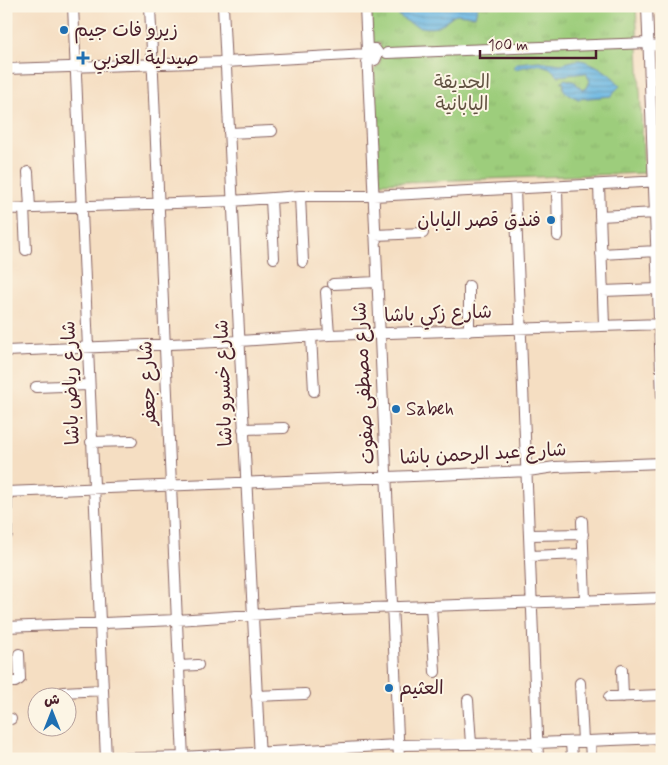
<svg xmlns="http://www.w3.org/2000/svg" width="668" height="765" font-family="Mynerve,'Playpen Sans Arabic',sans-serif">
<style>
.park{fill:url(#park-tufts);stroke:#747654}
.water{fill:url(#water-rules);stroke:#596a86}
.lines{fill:none;stroke-linecap:round;stroke-linejoin:round}
.minor-casing{stroke:#866260;stroke-width:12}
.minor{stroke:#fff;stroke-width:10}
.poi-dot{fill:#1f6fb2;stroke:#fcf5e5;stroke-width:2}
.labels{text-anchor:middle;dominant-baseline:central;stroke-width:4;stroke-linejoin:round;paint-order:stroke}
.poi-label{font-size:19px;fill:#4a1f2b;stroke:#fcf5e5;text-anchor:start}
.park-label{font-size:19px;fill:#635343;stroke:#fcf5e5}
.street-label{font-size:19px;fill:#4a1f2b;stroke:#fcf5e5}
</style>
<defs>
<pattern id="park-tufts" width="24" height="20" patternUnits="userSpaceOnUse" patternTransform="scale(1.25)"><rect width="24" height="20" fill="#9dcd7c"/><path d="M3 7l-1-3M5 7V3M7 7l1-3M15 17l-1-3M17 17v-4M19 17l1-3" fill="none" stroke="#89b06b"/></pattern>
<pattern id="water-rules" width="6" height="5" patternUnits="userSpaceOnUse" patternTransform="scale(1.25)"><rect width="6" height="5" fill="#68b6e2"/><path d="M0 2.5h6" fill="none" stroke="#5893b7"/></pattern>
</defs>
<rect width="100%" height="100%" fill="#fcf5e5"/>
<filter id="ink" filterUnits="userSpaceOnUse"><feTurbulence type="fractalNoise" baseFrequency=".02" numOctaves="2"/><feDisplacementMap in="SourceGraphic" scale="10" xChannelSelector="R" yChannelSelector="G"/><feConvolveMatrix kernelMatrix="1 2 1 2 8 2 1 2 1" color-interpolation-filters="sRGB"/></filter>
<filter id="wash" filterUnits="userSpaceOnUse"><feTurbulence type="fractalNoise" baseFrequency=".0096" numOctaves="4" result="noise"/><feDisplacementMap in="SourceGraphic" scale="20" xChannelSelector="R" yChannelSelector="G"/><feGaussianBlur stdDeviation="1.12" result="paint"/><feColorMatrix in="noise" values="0 0 0 0 0 0 0 0 0 0 0 0 0 0 0 0 0 1.4 0 .05"/><feComposite in="paint" operator="in"/></filter>
<g filter="url(#wash)">
<rect width="100%" height="100%" fill="#f5dec2"/>
<!-- park -->
<path class="park" d="M371,6H636L644,173L379,183L374,70L380,63V43H372Z"/>
<!-- water -->
<path class="water" d="M391,6H478L475,16L456,14C449,17 444,25 436,27C421,31 398,20 391,6Z
M577,60C591,60 614,75 620,86L614,92L612,96L578,99L565,92L563,88L564,83L561,82L565,79L575,82L582,90L587,88L590,81L586,73L558,76L550,68L538,64L515,69L513,67L517,63L539,61L561,64Z"/>
</g>
<g filter="url(#ink)">
<g class="lines">
<!-- minor casing -->
<g class="minor-casing">
<path id="minor" d="M73,6L106,759L182,757L398,745L537,743L662,738
M150,6L183,759
M223,6L260,759
M365,6L399,759
M647,6L662,397
M648,46L662,45
M367,47L375,49L378,53L375,60L367,62
M387,53L648,43
M6,69L225,62L367,54
M229,133L272,131
M28,172L30,208
M599,185L604,325
M557,187L558,236
M515,189L538,759
M300,196L303,262
M271,199L274,258
M24,208L26,250
M6,209L232,201L300,196H373L662,181
M600,216L656,213
M375,235L423,233
M601,254L657,251
M333,284L377,282
M469,286V331
M603,291L658,289
M326,292L329,335
M311,336L314,391
M6,351L240,341L329,335L662,324
M36,387L88,385
M243,429L284,428
M91,442L132,441
M6,492L438,475L528,471L555,467L662,463
M7,492V535
M582,521L585,600
M529,535L583,534
M530,556L583,554
M431,606L435,672
M6,627L177,620L342,609L662,598
M179,666L198,665
M622,670L623,697
M6,682H15L20,679L19,654
M580,683L583,741
M63,692L103,690
M256,696L305,694
M609,697L662,695
M468,700L471,744
M6,719H11
M590,741L591,759
M571,742L572,759"/>
</g>
<!-- minor -->
<use href="#minor" class="minor"/>
</g>
</g>
<!-- markers -->
<g class="poi-dot">
<circle cx="64" cy="30" r="5"/>
<path d="M80.5 50.5h5v5h5v5h-5v5h-5v-5h-5v-5h5z"/>
<circle cx="551" cy="220" r="5"/>
<circle cx="396" cy="409" r="5"/>
<circle cx="389" cy="688" r="5"/>
</g>
<g class="labels">
<!-- poi labels -->
<g class="poi-label">
<text x="74" y="30">زيرو فات جيم</text>
<text x="93" y="58">صيدلية العزبي</text>
<text x="541" y="220" text-anchor="end">فندق قصر اليابان</text>
<text x="406" y="409">Sabeh</text>
<text x="399" y="688">العثيم</text>
</g>
<!-- park labels -->
<g class="park-label">
<text x="462" y="82">الحديقة<tspan x="462" dy="22">اليابانية</tspan></text>
</g>
<!-- street labels -->
<g class="street-label">
<text transform="translate(438 314) rotate(-2)">شارع زكي باشا</text>
<text transform="translate(71 383) rotate(-92)">شارع رياض باشا</text>
<text transform="translate(148 383) rotate(-93)">شارع جعفر</text>
<text transform="translate(224 383) rotate(-92)">شارع خسرو باشا</text>
<text transform="translate(364 383) rotate(-93)">شارع مصطفى صفوت</text>
<text transform="translate(483 454) rotate(-3)">شارع عبد الرحمن باشا</text>
</g>
</g>
<!-- margin -->
<rect width="668" height="765" fill="none" stroke="#fcf5e5" stroke-width="25"/>
<!-- north arrow -->
<g transform="translate(52 712)"><circle r="24" fill="#fcf5e5" stroke="#b59f9b"/>
<path d="M0-4L9 19L0 12L-9 19Z" fill="#1f6fb2"/>
<text y="-8" font-size="14" font-weight="bold" text-anchor="middle" fill="#4a1f2b">ش</text>
</g>
<!-- scale -->
<path d="M480 50v8h116v-8" fill="none" stroke="#4a1f2b" stroke-width="2.5"/>
<text x="488" y="50" font-size="15" fill="#4a1f2b" stroke="#fcf5e5" stroke-width="4" paint-order="stroke">100 m</text>
</svg>
